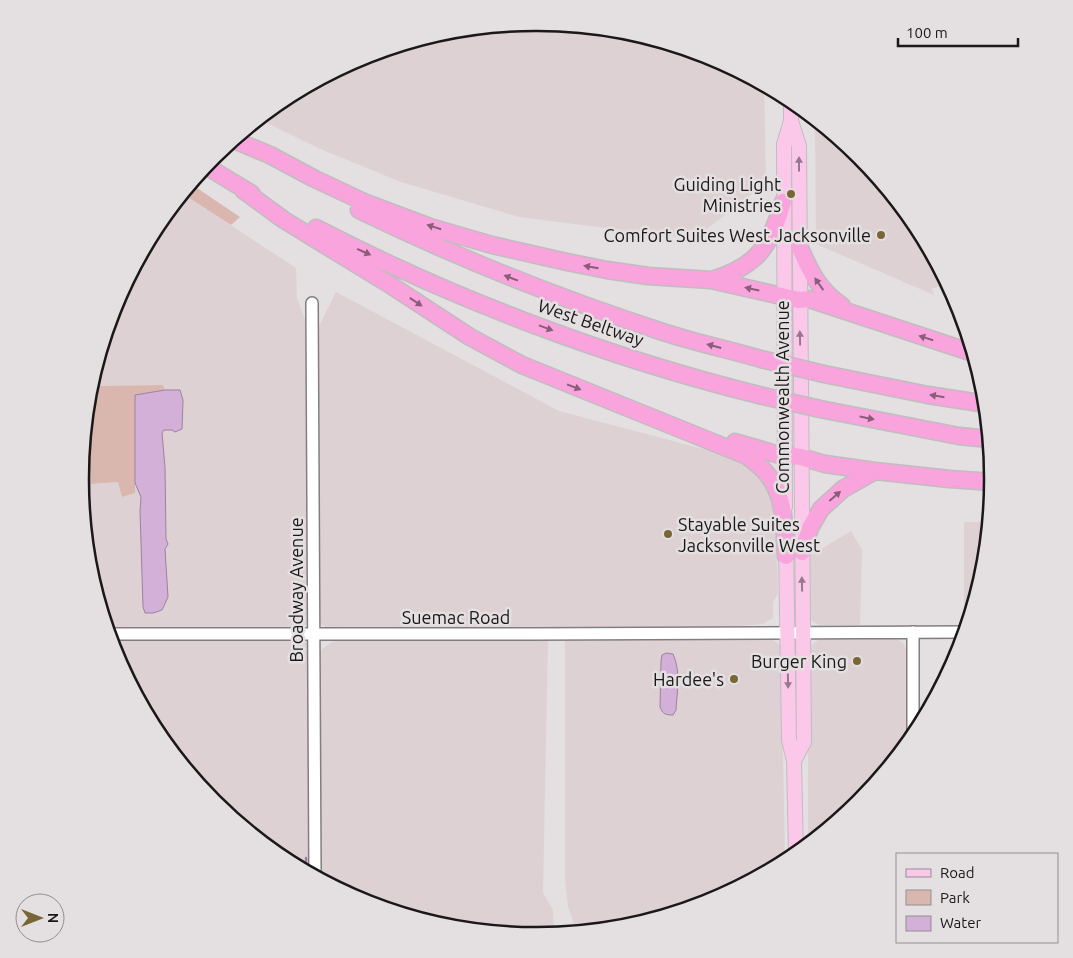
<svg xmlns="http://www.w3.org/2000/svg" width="1073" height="958" font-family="Ubuntu,sans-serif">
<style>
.built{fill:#ded1d4}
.green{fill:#dab7ae}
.water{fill:#d2b0d8;stroke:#9b829f}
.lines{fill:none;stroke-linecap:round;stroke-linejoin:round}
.stream{stroke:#9b829f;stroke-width:2.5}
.minor-casing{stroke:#827e7f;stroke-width:14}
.major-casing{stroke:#bfbebf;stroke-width:16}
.highway-casing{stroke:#bfbebf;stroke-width:19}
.minor{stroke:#fff;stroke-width:11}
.major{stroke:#fbc8ea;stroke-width:14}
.highway{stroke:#f9a4dc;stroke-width:16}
.highway-bridge-casing{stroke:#bfbebf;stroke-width:19;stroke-linecap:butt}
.highway-bridge{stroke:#f9a4dc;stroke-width:16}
.oneway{fill:#96798c}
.oneway2{fill:#8a5e7a}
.poi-dot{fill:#786735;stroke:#e4dfe0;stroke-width:2}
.labels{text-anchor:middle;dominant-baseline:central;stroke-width:5;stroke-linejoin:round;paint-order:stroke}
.poi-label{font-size:18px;fill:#1a1819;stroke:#e4dfe0;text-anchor:end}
.street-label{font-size:18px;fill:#1a1819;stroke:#e4dfe0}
.rim{fill:none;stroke:#1a1819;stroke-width:2.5}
</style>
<rect width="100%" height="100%" fill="#e4dfe0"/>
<!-- built -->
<path class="built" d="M537,23L626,31L711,57L764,85L766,183L694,239L519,217L401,182L318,148L259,119L283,99L362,57L448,31Z
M815,120L859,156L916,226L949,288L940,287L932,288L934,295L816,244Z
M183,194L296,268L297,299L308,327L309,618L305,626L300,630H108L89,568L82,504L89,503L91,484L119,482L122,497L135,493V483L141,498L140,511L142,520L167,596L165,549L167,544L166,539L165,467L162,432L164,430L182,429L183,400L180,390H165L163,385L90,386L115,304L157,225Z
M336,292L559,411L715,452L735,455L753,465L770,495L775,512L778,594L773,602V618L763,624L726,627L332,630L322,625L319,618L318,328Z
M964,522H989L984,568L967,626H964Z
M851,531L862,550L860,625H819L812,621L807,613L808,557Z
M612,637L773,640L781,646L785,861L711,901L625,927L577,932L568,906L565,879V638Z
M548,638L543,893L553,910L554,934L536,935L447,927L362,901L319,878L318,659L322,649L332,642L346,639Z
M896,638L904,644L907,652L908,743L859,802L808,844V656L809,647L818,640L823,639Z
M110,639H301L307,643L310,650L311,874L283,858L214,802L157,732L115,653Z"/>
<!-- green -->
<path class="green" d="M191,184L240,217L231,225L183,194Z
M163,385L165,390L135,395V493L122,497L118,482L91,484L89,503H82L80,479L90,386Z"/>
<!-- water -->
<path class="water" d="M165,390H180L183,400L182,429L175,432L172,430H164L162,433L165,467L166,539L168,544L165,549L168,597L162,610L153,613H145L143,607L140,511L141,497L135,483V395Z
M666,653L673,654C681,671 677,692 676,710L673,715C665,715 663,714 660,707L661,661L662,655Z"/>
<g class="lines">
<!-- stream -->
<path class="stream" d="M306,858V871"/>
<!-- minor casing -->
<g class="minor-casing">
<path id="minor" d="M312,303L315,876
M913,632V736
M109,634H533L965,632"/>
</g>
<!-- major casing -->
<g class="major-casing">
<path id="major" d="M791,100V121L799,146L804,742L794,761
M785,507L784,144L791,121
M786,546L789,740L794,761L796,854"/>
</g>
<!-- highway casing -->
<g class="highway-casing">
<path id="highway" d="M234,140L270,155L313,178L366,203L430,227L492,245L567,262L607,270L648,276L711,280L799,300L809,299L973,353
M206,166L252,194
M243,190L284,220L392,286L470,337L522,365L747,456C754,462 762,467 767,474C786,496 784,529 786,556
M359,210C458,258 560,299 666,333C697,343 730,350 761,359
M316,228C453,299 609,358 759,395
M799,246C811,273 818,289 842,306
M712,280C758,266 770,246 783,202
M824,374L928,395L986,404
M820,409L959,436L989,439
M735,442L776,454L801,457L825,464L875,471
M802,552L810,528L821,509L843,489L875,471L950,479L993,482"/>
</g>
<!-- minor -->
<use href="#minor" class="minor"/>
<!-- major -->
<use href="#major" class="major"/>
<!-- highway -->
<use href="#highway" class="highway"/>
<!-- highway-bridge casing -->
<g class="highway-bridge-casing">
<path id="highway-bridge" d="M761,359L824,374
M759,395L820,409"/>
</g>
<!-- highway-bridge -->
<use href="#highway-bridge" class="highway-bridge"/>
</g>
<!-- one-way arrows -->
<defs><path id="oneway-solid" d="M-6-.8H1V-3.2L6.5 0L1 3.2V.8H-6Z" transform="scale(1.25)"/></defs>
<g class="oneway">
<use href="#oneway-solid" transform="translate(799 164) rotate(-90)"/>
<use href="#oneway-solid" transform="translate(800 338) rotate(-91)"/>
<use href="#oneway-solid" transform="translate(802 584) rotate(-91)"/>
<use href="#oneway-solid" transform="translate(788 681) rotate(89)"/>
</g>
<g class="oneway2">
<use href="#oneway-solid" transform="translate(434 227) rotate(-162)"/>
<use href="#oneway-solid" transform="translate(364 252) rotate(24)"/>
<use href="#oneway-solid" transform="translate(591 267) rotate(-170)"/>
<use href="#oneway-solid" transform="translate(511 278) rotate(-159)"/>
<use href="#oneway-solid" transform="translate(819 284) rotate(-125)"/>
<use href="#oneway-solid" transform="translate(752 289) rotate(-168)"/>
<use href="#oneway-solid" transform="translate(416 302) rotate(34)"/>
<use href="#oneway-solid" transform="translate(546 328) rotate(20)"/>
<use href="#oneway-solid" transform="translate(926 338) rotate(-162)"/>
<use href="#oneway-solid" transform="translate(714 346) rotate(-165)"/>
<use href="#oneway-solid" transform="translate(574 387) rotate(21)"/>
<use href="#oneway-solid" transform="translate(937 396) rotate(-171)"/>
<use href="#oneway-solid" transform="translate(867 418) rotate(11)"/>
<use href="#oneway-solid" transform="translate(835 496) rotate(-41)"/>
</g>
<!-- markers -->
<g class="poi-dot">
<circle cx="791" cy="194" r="5"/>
<circle cx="881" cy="235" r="5"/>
<circle cx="668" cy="534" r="5"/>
<circle cx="857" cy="661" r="5"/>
<circle cx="734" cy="679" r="5"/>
</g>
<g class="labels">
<!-- poi labels -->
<g class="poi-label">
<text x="781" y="184">Guiding Light<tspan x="781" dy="21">Ministries</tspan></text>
<text x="871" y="235">Comfort Suites West Jacksonville</text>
<text x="678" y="524" text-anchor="start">Stayable Suites<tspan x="678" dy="21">Jacksonville West</tspan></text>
<text x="847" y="661">Burger King</text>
<text x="724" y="679">Hardee's</text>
</g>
<!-- street labels -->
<g class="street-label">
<text transform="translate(591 322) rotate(19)">West Beltway</text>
<text transform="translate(782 397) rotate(-90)">Commonwealth Avenue</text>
<text transform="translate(296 590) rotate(-90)">Broadway Avenue</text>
<text x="456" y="617">Suemac Road</text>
</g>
</g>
<!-- crop -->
<path d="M0 0H1073V958H0ZM536 31H537A447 447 0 0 1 984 478V480A447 447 0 0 1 537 927H536A447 447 0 0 1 89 480V478A447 447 0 0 1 536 31Z" fill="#e4dfe0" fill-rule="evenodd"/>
<path class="rim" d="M536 31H537A447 447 0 0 1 984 478V480A447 447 0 0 1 537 927H536A447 447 0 0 1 89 480V478A447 447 0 0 1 536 31Z"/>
<!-- legend -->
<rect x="896" y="853" width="162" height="90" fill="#e4dfe0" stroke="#938f90"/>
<rect x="906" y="869" width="25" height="8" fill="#fbc8ea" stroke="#938f90"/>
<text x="940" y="878" font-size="15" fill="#1a1819">Road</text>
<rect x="906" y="890" width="25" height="15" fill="#dab7ae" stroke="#938f90"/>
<text x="940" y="903" font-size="15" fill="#1a1819">Park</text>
<rect x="906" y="916" width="25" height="15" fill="#d2b0d8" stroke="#938f90"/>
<text x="940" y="928" font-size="15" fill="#1a1819">Water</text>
<!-- north arrow -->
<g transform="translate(40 918) rotate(90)"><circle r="24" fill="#e4dfe0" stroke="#938f90"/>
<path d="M0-4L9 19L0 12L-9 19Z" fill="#786735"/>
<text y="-8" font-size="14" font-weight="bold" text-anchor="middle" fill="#1a1819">N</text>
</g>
<!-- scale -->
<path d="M898 38v8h120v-8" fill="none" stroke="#1a1819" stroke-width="2.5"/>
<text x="906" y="38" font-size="15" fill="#1a1819" stroke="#e4dfe0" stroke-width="4" paint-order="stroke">100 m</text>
</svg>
